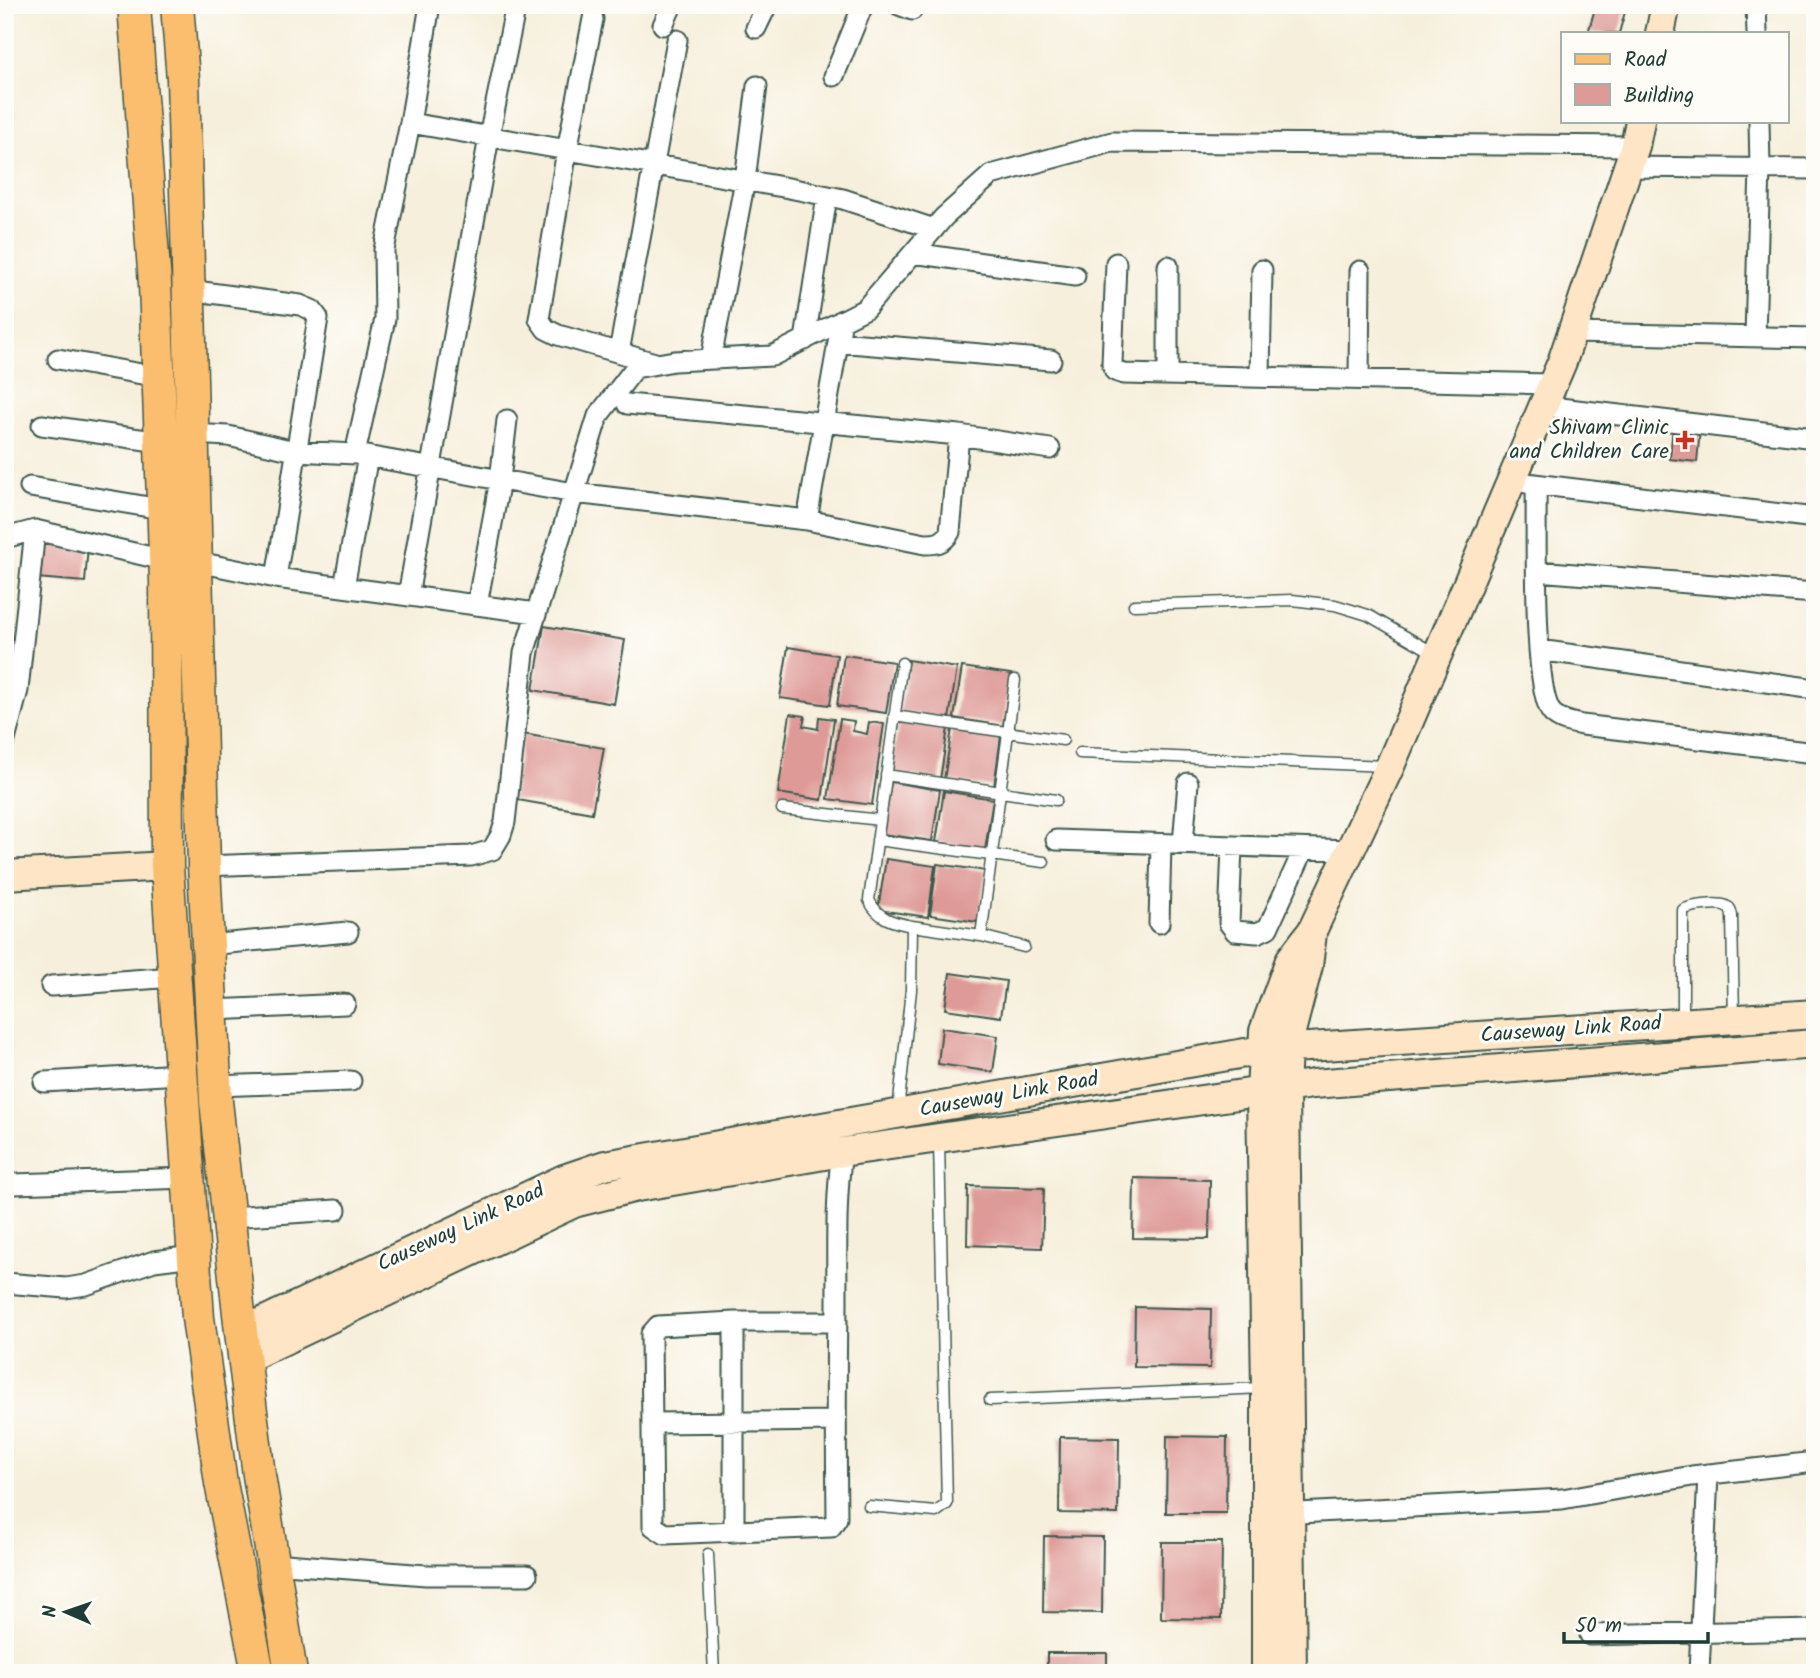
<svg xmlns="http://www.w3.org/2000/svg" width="1820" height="1678" font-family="Kalam,sans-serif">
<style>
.building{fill:#de9a97}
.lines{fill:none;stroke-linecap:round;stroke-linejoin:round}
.lane-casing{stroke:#3f584d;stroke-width:13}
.street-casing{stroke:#3f584d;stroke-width:23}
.secondary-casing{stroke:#3f584d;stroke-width:32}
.primary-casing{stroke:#3f584d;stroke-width:35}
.lane{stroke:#fff;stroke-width:10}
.street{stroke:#fff;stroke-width:19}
.secondary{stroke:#fde5c5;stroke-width:28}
.primary{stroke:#fabe6e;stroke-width:32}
.poi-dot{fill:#c8321e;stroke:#fdfcf7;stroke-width:2.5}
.labels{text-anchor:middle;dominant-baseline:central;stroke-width:6;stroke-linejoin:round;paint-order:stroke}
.poi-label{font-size:21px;fill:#1f3d34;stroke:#fdfcf7;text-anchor:end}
.street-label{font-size:21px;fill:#1f3d34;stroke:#fdfcf7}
</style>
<rect width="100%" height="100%" fill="#fdfcf7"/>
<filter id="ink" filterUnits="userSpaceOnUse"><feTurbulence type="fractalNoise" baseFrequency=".0143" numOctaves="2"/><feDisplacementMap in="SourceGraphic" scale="14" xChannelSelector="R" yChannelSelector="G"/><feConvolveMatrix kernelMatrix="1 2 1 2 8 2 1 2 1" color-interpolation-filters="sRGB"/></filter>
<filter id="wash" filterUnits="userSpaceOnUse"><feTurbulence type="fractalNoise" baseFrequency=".00686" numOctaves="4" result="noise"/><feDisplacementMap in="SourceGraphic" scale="28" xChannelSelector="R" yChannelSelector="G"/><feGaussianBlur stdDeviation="1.57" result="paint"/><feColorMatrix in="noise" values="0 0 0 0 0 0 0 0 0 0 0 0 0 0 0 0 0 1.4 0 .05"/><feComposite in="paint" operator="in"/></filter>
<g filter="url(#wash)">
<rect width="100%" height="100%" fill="#f6efdc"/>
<g id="blocks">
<!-- building -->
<path class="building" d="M1596,5H1627L1619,33H1588Z
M1673,427L1700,429L1697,462L1670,459Z
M40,542L88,546L85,582L37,578Z
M544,626L625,640L614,704L533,690Z
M788,647L837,655L830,705L780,698Z
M844,655L894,662L886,713L837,706Z
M908,660L957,668L949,719L900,712Z
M962,667L1011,674L1003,726L954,718Z
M790,714L805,716L803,726L818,729L819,717L834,719L822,800L778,793Z
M840,719L854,721L853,731L867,734L869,722L884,724L872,805L828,799Z
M899,721L948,728L940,780L891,772Z
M952,729L1001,736L994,787L944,780Z
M523,734L604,748L592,813L512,799Z
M891,782L940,790L932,841L883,834Z
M944,791L993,799L985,850L936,842Z
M886,859L935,866L928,917L878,910Z
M937,864L986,871L978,922L930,915Z
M950,973L1006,981L1001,1017L945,1009Z
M942,1028L998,1036L993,1072L938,1064Z
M1134,1178L1210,1180L1209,1239L1133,1238Z
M968,1186L1044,1188L1042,1248L967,1245Z
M1135,1307L1211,1309L1210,1368L1134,1367Z
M1167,1436L1227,1437L1226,1513H1166Z
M1060,1437L1119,1438L1118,1514L1059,1513Z
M1044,1536L1103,1537L1102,1613L1043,1612Z
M1162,1542H1222L1221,1619L1161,1618Z
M1047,1653H1107V1673H1047Z
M1179,1669L1239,1670V1673H1179Z"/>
</g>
</g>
<g filter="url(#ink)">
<use href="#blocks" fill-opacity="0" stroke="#3f584d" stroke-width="2"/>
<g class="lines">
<!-- lane casing -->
<g class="lane-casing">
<path id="lane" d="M1134,605L1292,600L1335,605L1368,615L1434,653
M894,716L1063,740
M1080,753L1386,766
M886,775L1056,800
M782,809L880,820
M877,840L1044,862
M912,926L981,936L1024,947
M981,936L1015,680
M1683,1019V910C1689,906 1718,902 1726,906C1731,908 1731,911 1732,916L1734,1019
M898,1111L911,990L912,926C892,922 878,919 869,900L902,663
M990,1400L1264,1388
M869,1506L936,1512L947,1504L939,1142
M708,1554L714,1673"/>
</g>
<!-- street casing -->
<g class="street-casing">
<path id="street" d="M899,5L912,10
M1756,5L1757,33
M5,6V5
M593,19L567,150L539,319L546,329L558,335L655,363
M663,25L672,5
M756,28L767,5
M834,76L863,5
M410,123L789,188L843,199L934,229
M1627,167L1815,169
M913,253L1075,276
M1116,263L1112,364L1115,371L1124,374L1552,384
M188,290L300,305L312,310L318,318L276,578
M1571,333L1815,338
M1755,336L1760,168L1759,121
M805,340L827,196
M838,342L1051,360
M619,352L677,40
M58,359L158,377
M711,359L745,180L757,86
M1168,374V266
M1260,376L1262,270
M1359,379L1360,271
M627,404L959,435L1050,449
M1543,406L1815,438
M42,425L160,442
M193,434L228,436L295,451L355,454L574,493L807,520L842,320
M355,454L385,319L384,250L410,123L430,5
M1526,483L1815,518
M1536,484C1537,524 1532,689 1552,713C1560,721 1572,723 1582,725L1815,753
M30,487L161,509
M807,520L925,544C937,544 944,543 950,532L959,435
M5,538L35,530L164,560L198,562L276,578L536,613
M1537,571L1815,593
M344,587L368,456
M408,596L489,137L516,5
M477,605L500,480L507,420
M1539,650L1815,689
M5,740L18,690L35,530
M1056,840L1350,850
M1183,844L1188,783
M1232,846L1229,923L1235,931L1257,933L1268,928L1304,849
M204,866L471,856L492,850L501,835L505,822L524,653L598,416L635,368L674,361L772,356L865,309L944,217L991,175L1112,142L1635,146
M1159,923L1161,844
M208,945L348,932
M51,986L174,977
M212,1010L345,1004
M44,1082L181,1074
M216,1086L351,1081
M14,1184L188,1178
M229,1217L336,1210
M5,1283L66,1288L86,1285L154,1261L193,1256
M734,1322V1532
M837,1322H734L658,1326L651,1334L653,1526L665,1534L831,1527L837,1518C836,1446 836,1375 837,1303C837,1252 835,1202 842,1152
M653,1423L836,1421
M1280,1514L1562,1499L1692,1476L1815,1462
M273,1563L426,1575H527
M1590,1635L1815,1630
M1699,1673L1708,1474"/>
</g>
<!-- secondary casing -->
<g class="secondary-casing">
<path id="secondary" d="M1660,33L1666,5
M5,875L167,866
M241,1332L564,1179L605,1165L1262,1050L1815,1014
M244,1359L574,1203L637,1187L842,1152L1313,1084L1815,1044
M1266,1673V1388L1261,1093L1264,1031L1290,960L1312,931L1390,766L1562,362L1635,146L1640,121
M1292,1673L1285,1090L1287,1047L1308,966L1312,933"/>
</g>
<!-- primary casing -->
<g class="primary-casing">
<path id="primary" d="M134,5L155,284L166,581L167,866L198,1318L221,1483L258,1673
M177,5L183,79L204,866L216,1101L241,1332L259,1475L291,1673"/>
</g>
<!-- lane -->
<use href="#lane" class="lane"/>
<!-- street -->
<use href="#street" class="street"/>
<!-- secondary -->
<use href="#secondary" class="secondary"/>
<!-- primary -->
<use href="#primary" class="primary"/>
</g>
</g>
<!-- markers -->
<path class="poi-dot" d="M1681.5 429.5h7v7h7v7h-7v7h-7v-7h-7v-7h7z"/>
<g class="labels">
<!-- poi labels -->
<g class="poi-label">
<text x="1669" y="428">Shivam Clinic<tspan x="1669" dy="24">and Children Care</tspan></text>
</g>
<!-- street labels -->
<g class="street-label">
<text transform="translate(1571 1030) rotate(-4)">Causeway Link Road</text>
<text transform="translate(1009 1095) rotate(-10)">Causeway Link Road</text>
<text transform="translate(461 1228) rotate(-25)">Causeway Link Road</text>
</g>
</g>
<!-- margin -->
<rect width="1820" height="1678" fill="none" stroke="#fdfcf7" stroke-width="28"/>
<!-- legend -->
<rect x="1561" y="32" width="228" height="91" fill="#fdfcf7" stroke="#a4b0a9" stroke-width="2"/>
<rect x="1575" y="54" width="35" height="10" fill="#fabe6e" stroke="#a4b0a9" stroke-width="2"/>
<text x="1624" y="66" font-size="21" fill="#1f3d34">Road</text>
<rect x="1575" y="84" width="35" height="21" fill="#de9a97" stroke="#a4b0a9" stroke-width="2"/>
<text x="1624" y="102" font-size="21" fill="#1f3d34">Building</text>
<!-- north arrow -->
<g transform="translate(66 1612) rotate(272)" stroke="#fdfcf7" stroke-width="5" paint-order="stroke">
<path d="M0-5L12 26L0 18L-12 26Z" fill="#1f3d34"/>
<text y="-10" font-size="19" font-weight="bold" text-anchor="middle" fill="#1f3d34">N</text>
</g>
<!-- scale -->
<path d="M1564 1632v10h144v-10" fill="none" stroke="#1f3d34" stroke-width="3.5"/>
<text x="1575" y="1632" font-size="21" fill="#1f3d34" stroke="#fdfcf7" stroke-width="5" paint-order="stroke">50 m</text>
</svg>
